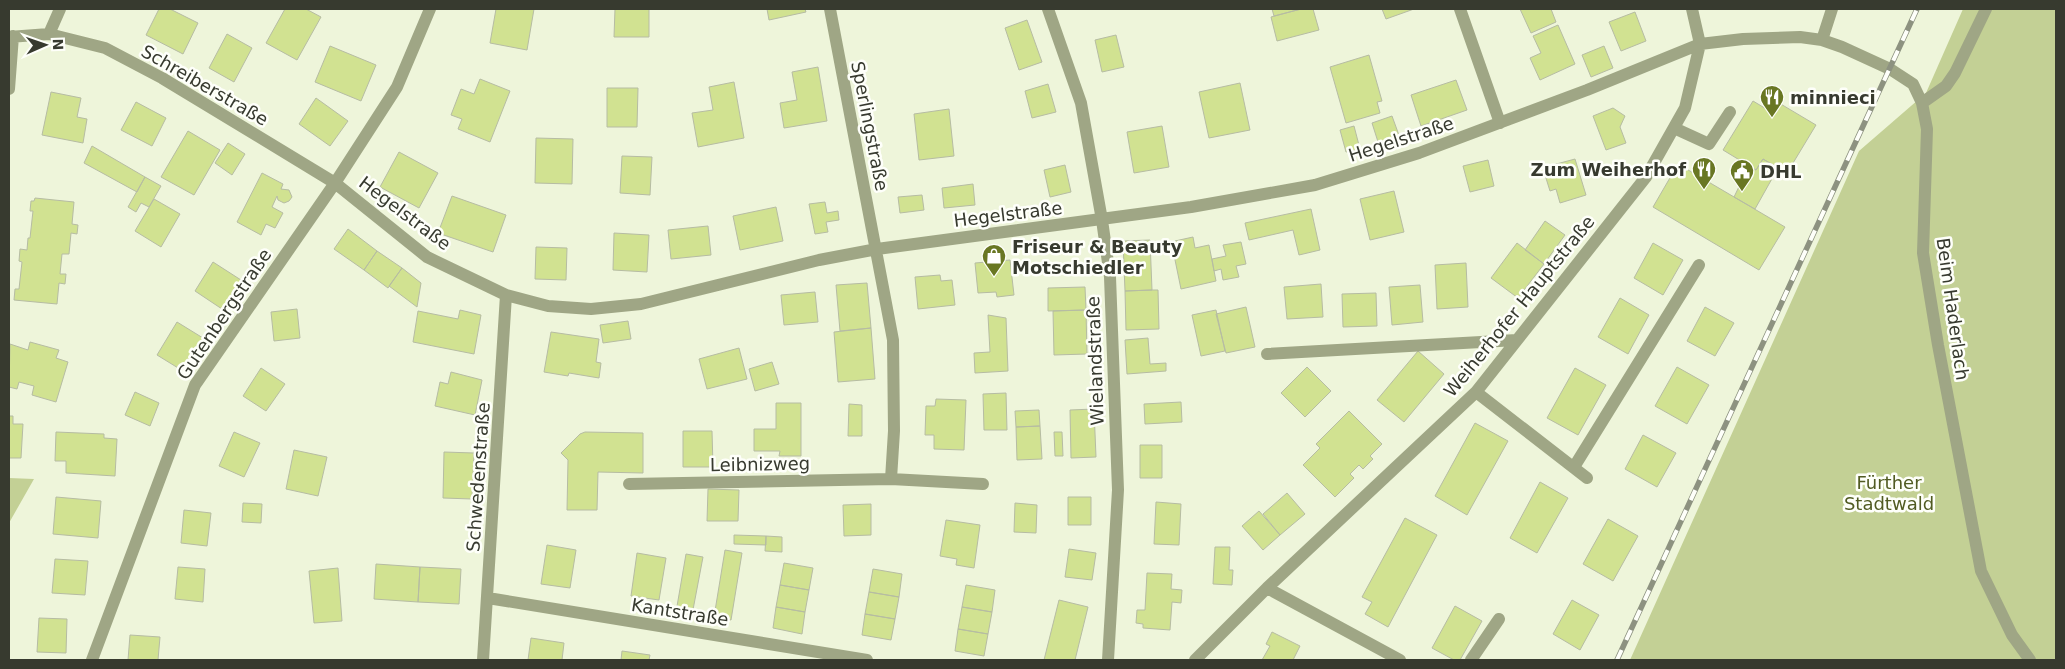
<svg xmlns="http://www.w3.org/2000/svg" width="2065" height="669" font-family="'DejaVu Sans',sans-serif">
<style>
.green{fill:#c3d095}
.building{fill:#d1e291;stroke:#b6bca3}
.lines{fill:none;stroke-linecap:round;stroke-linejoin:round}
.minor{stroke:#9fa685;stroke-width:12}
.rail-casing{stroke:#8d9280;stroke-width:5.5}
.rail{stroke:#fefffa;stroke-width:4;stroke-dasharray:11;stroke-linecap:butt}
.labels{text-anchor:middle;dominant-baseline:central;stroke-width:5;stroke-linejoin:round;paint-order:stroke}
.street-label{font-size:18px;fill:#373a2f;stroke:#fefffa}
.poi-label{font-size:18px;font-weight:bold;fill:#373a2f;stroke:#fefffa;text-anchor:start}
.park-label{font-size:18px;fill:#515b22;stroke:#fefffa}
</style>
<rect width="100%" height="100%" fill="#eef5da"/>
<!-- green -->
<path class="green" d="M1963,9H2056V660H1630L1859,151L1926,93Z
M9,478L34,479L9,523Z"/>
<!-- building -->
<path class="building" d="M159,9H170L198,23L183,54L146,35Z
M285,9H306L321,17L297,60L266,43Z
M496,9H534L527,50L490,43Z
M615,9H649V37H614Z
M767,9H805L806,12L769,20Z
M1272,9H1301L1274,16Z
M1301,9H1313L1319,30L1277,41L1271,17Z
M1382,9H1414L1386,19Z
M1520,9H1551L1556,22L1531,33Z
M1635,12L1646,41L1621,51L1609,22Z
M1027,20L1042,62L1019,70L1005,28Z
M1558,25L1575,64L1540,80L1530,58L1541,53L1533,36Z
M227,34L252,48L234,82L209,68Z
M1116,35L1124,67L1102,72L1095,40Z
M330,46L376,65L361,101L315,82Z
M1604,46L1613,68L1591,77L1582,55Z
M1369,55L1382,101L1377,102L1380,113L1346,123L1330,67Z
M818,67L827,121L784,128L780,103L797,100L792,72Z
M480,79L510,91L490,142L458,129L462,119L451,115L461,89L474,94Z
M1456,80L1467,110L1421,126L1411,95Z
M734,82L744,138L698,147L692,113L713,110L709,87Z
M1240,83L1250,130L1209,138L1199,92Z
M1048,84L1056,112L1032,118L1025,91Z
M607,88H638L637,127H607Z
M51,92L81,98L77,117L87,119L83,143L42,135Z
M316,98L348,121L330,146L299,124Z
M1774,100L1816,125L1787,173L1763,159L1756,170L1723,150L1753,101L1768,110Z
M136,102L166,118L152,146L121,130Z
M1613,108L1625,116L1620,127L1626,143L1606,150L1593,116Z
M949,109L954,156L919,160L914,114Z
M1392,116L1400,138L1379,145L1372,123Z
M1162,126L1169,167L1134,173L1127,132Z
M1354,126L1360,149L1346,152L1340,130Z
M188,131L220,150L194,195L161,177Z
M536,138L573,139L572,184L535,183Z
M228,143L245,154L232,175L215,163Z
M92,146L145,177L137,192L84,163Z
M399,152L438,173L419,208L380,187Z
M622,156L652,157L650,195L620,193Z
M1575,159L1586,195L1560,203L1556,189L1550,191L1545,175L1551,173L1549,166Z
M1763,159L1778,168L1755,209L1734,197L1749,166L1756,170Z
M1488,160L1494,186L1470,192L1463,166Z
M1678,164L1785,227L1759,270L1653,207Z
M1065,165L1071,192L1050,197L1044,170Z
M262,173L283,184L281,189L289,190L292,197L289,201L284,203L278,200L277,196L272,207L283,213L275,228L266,224L261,235L237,222Z
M145,177L161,186L149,207L141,203L136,212L128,207Z
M973,184L975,205L944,208L942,188Z
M1394,191L1404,232L1370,240L1360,199Z
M922,195L924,210L900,213L898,197Z
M452,196L506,215L493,252L438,233Z
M35,198L74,202L72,224L78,225L77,234L71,233L69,254H62L60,274H66L65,284L59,283L57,304L14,300L15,289H19L22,262L19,261L20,249L27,250L28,238H30L33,211H30L31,201H34Z
M154,199L180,214L161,247L135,231Z
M825,202L827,213L838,211L839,220L826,222L828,232L815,234L809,204Z
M776,207L783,241L740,250L733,216Z
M1311,209L1320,250L1299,255L1293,230L1249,240L1245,223Z
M1545,221L1565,235L1544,264L1525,250Z
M708,226L711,255L671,259L668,230Z
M348,229L377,251L364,270L334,249Z
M614,233L649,235L647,272L613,270Z
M1193,237L1195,248L1209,245L1216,281L1181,289L1174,255L1178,254L1175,241Z
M1150,240L1152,290L1125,291L1123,241Z
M1241,242L1246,264L1236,266L1239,277L1223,280L1221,269L1214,271L1212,259L1226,256L1223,245Z
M1517,243L1544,264L1518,298L1491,278Z
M1653,243L1683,260L1663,295L1634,278Z
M536,247L567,248L566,280L535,279Z
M377,251L402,268L388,288L364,270Z
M1010,260L1014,295L997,297L996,292L978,293L975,263Z
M213,262L241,280L222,309L195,291Z
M1466,263L1468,307L1437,309L1435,265Z
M402,268L421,283L417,307L389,286Z
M940,275L941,281L952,280L955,305L918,309L915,277Z
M867,283L871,328L840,331L836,285Z
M1321,284L1323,317L1287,319L1284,287Z
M1420,285L1423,322L1392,325L1389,287Z
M1085,287L1086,310L1048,311V288Z
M1152,290H1158L1159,329L1126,330L1125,291Z
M815,292L818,322L784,325L781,295Z
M1376,293L1377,326L1343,327L1342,294Z
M1620,298L1649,315L1628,354L1598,337Z
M1246,307L1255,347L1226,353L1216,314Z
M1705,307L1734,323L1715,356L1687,341Z
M297,309L300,338L274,341L271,312Z
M460,310L481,315L474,354L413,342L418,311L458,319Z
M1086,310L1087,354L1054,355L1053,311Z
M1216,310L1225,351L1201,356L1192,315Z
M988,315L1006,318L1008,371L975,373L974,353L990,352Z
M628,321L631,339L603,343L600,325Z
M177,322L203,338L183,371L157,355Z
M871,328L875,379L838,382L834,332Z
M551,332L599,339L596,362L601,363L599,378L569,373L568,376L544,372Z
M1148,338L1150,364L1166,363V371L1127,374L1125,340Z
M30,342L59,350L56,358L68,362L56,402L32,395L34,386L19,382L17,389L9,387L10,344L28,350Z
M739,348L747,379L707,389L699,359Z
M1418,351L1444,374L1404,422L1377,400Z
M772,362L779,384L755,391L749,369Z
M1307,367L1331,391L1305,417L1281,393Z
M1677,367L1709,385L1687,424L1655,406Z
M261,368L285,384L266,411L243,396Z
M1575,368L1606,385L1578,435L1547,418Z
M451,372L482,380L475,415L435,406L440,382L448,384Z
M135,392L159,403L150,426L125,415Z
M1006,393L1007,430H984L983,394Z
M936,399L966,400L964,450L934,449V435H925L926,406H935Z
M1181,402L1182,422L1145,424L1144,404Z
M776,403H801V456H779L780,451H754V429H776Z
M849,404L862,405V436H848Z
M1094,409L1096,457L1071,458L1070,410Z
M1039,410L1040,426L1016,427L1015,411Z
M1349,411L1382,444L1370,456L1373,459L1363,469L1359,465L1350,474L1354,478L1335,497L1303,465L1320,448L1316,444Z
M9,416H13V424H23L21,458H9Z
M1475,423L1508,441L1467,515L1435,496Z
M1040,426L1042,459L1017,460L1016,427Z
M683,431H712L713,467H683Z
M56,432L104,434V438L117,439L115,476L66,473V461H55Z
M234,432L260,443L244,477L219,466Z
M585,432L643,433V473L598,472L597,510H567L568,460L561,453L580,434Z
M1054,432H1062L1063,456H1055Z
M1643,435L1676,453L1657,487L1625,469Z
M1140,445H1162V478H1140Z
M294,450L327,457L318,496L286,489Z
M444,452L474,453L472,499L443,498Z
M1540,482L1568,498L1537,553L1510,538Z
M708,489L739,490L738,521H707Z
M1287,493L1305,514L1280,535L1263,514Z
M56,497L101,501L98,538L53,534Z
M1068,497H1091V525H1068Z
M1156,502L1181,504L1179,545L1154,544Z
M243,503L262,504L261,523L242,522Z
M1015,503L1037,505L1036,533L1014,532Z
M871,504V535L844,536L843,505Z
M184,510L211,513L207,546L181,543Z
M1259,511L1280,535L1263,550L1242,526Z
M1405,518L1437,535L1388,627L1365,614L1372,602L1362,597Z
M1608,519L1638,536L1613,581L1583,564Z
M946,520L980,525L974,568L956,565L957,559L940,556Z
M734,535L766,536V545L734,544Z
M766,536L782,537V552L765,551Z
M547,545L576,550L570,588L541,584Z
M1215,547H1230L1229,570H1233L1232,585L1213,584Z
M1069,549L1096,553L1092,580L1065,577Z
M725,550L742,553L731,620L714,617Z
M637,553L666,558L659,600L631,596Z
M686,554L703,557L692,615L676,612Z
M55,559L88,561L85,595L52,593Z
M784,563L813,568L809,590L780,585Z
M376,564L420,567L418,602L374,599Z
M178,567L205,569L203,602L175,599Z
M420,567L461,569L459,604L418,602Z
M338,568L342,621L314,623L309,571Z
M873,569L902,574L899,597L869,592Z
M1147,573L1172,574L1171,589L1182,590L1181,603L1172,602L1170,630L1143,628V624L1136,623L1137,610H1145Z
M780,585L809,590L805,612L776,607Z
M966,585L995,590L992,612L962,607Z
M869,592L899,597L895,619L865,614Z
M1059,600L1088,607L1075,660H1044Z
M1572,600L1599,615L1580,650L1553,634Z
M1455,606L1482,621L1460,660H1454L1432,648Z
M776,607L805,612L802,634L773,628Z
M962,607L992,612L988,634L958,629Z
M865,614L895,619L891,640L862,635Z
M39,618L67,619L66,653L37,652Z
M958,629L988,634L984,656L955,651Z
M1272,632L1300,646L1293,660H1262L1270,646L1266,644Z
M130,635L160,637L158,660H128Z
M531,638L564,643L562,660H528Z
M622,651L650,655L649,660H621Z"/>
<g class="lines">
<!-- minor -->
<path class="minor" d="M830,9L893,340L894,431L891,479
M1048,9L1081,103L1102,220L1110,277L1118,490L1108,660
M1460,9L1500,123
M49,34L60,9
M9,37L49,34L105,48L162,78L335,183L427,257L506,295L548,306L591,309L641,304L819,260L877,249L1191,207L1315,185L1419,153L1587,90L1700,44L1743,39L1800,37L1822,40L1842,47L1890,69L1913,84L1922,103L1927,129L1923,253L1938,345L1981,571L2012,635L2030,660
M1822,40L1832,9
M9,89L13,36
M1922,103L1946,86L1955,73L1986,9
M1674,128L1709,144L1730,112
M1267,354L1517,340
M1476,392L1587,478
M1574,467L1699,265
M629,484L891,479L983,484
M1267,588L1400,660
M488,598L867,660
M92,660L195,385L335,183L397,87L430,9
M483,660L506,295
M1195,660L1267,588L1476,392L1646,177L1685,108L1700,44L1692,9
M1471,660L1499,619"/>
<!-- rail casing -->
<g class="rail-casing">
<path id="rail" d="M1617,660L1917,9"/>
</g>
<!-- rail -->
<use href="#rail" class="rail"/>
</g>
<!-- icons -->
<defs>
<g id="restaurant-pin" transform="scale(1.25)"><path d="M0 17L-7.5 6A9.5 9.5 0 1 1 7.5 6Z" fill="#697723" stroke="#fefffa"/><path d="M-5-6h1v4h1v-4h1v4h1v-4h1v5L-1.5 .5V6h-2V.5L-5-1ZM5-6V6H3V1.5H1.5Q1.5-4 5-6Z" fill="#fff"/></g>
<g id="civic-pin" transform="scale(1.25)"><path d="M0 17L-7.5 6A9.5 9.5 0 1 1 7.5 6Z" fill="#697723" stroke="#fefffa"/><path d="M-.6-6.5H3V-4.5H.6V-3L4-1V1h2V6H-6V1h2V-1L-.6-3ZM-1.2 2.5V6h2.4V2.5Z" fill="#fff"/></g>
<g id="shop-pin" transform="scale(1.25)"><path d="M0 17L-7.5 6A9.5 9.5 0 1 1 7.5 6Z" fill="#697723" stroke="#fefffa"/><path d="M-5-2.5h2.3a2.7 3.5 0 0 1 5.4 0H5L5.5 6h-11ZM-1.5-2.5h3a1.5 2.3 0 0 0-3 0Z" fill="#fff"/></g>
</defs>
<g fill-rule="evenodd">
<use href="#restaurant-pin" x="1772" y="97"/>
<use href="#restaurant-pin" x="1704" y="169"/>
<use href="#civic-pin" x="1742" y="171"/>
<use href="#shop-pin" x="994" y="256"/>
</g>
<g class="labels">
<!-- street labels -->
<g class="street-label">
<text transform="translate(205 85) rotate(30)">Schreiberstraße</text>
<text transform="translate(870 126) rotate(79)">Sperlingstraße</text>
<text transform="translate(1401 139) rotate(-18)">Hegelstraße</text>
<text transform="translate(405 213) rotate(37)">Hegelstraße</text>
<text transform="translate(1008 214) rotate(-7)">Hegelstraße</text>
<text transform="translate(1519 306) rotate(-51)">Weiherhofer Hauptstraße</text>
<text transform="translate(1953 309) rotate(82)">Beim Haderlach</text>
<text transform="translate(224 314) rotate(-56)">Gutenbergstraße</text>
<text transform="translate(1095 361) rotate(-92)">Wielandstraße</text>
<text transform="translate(760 464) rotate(-1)">Leibnizweg</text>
<text transform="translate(478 477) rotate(-86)">Schwedenstraße</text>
<text transform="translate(680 612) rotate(9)">Kantstraße</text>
</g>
<!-- poi labels -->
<g class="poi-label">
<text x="1790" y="97">minnieci</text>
<text x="1686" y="169" text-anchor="end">Zum Weiherhof</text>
<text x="1760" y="171">DHL</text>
<text x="1012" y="246">Friseur &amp; Beauty<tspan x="1012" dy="21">Motschiedler</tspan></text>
</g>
<!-- park labels -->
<g class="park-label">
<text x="1889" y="482">Fürther<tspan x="1889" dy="21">Stadtwald</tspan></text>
</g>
</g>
<!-- border -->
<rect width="2065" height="669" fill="none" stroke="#373a2f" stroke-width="20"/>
<!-- north arrow -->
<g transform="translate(45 45) rotate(88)" stroke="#fefffa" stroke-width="4" paint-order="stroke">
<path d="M0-4L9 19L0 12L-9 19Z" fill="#373a2f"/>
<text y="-8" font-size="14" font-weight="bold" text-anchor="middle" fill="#373a2f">N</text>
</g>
</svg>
